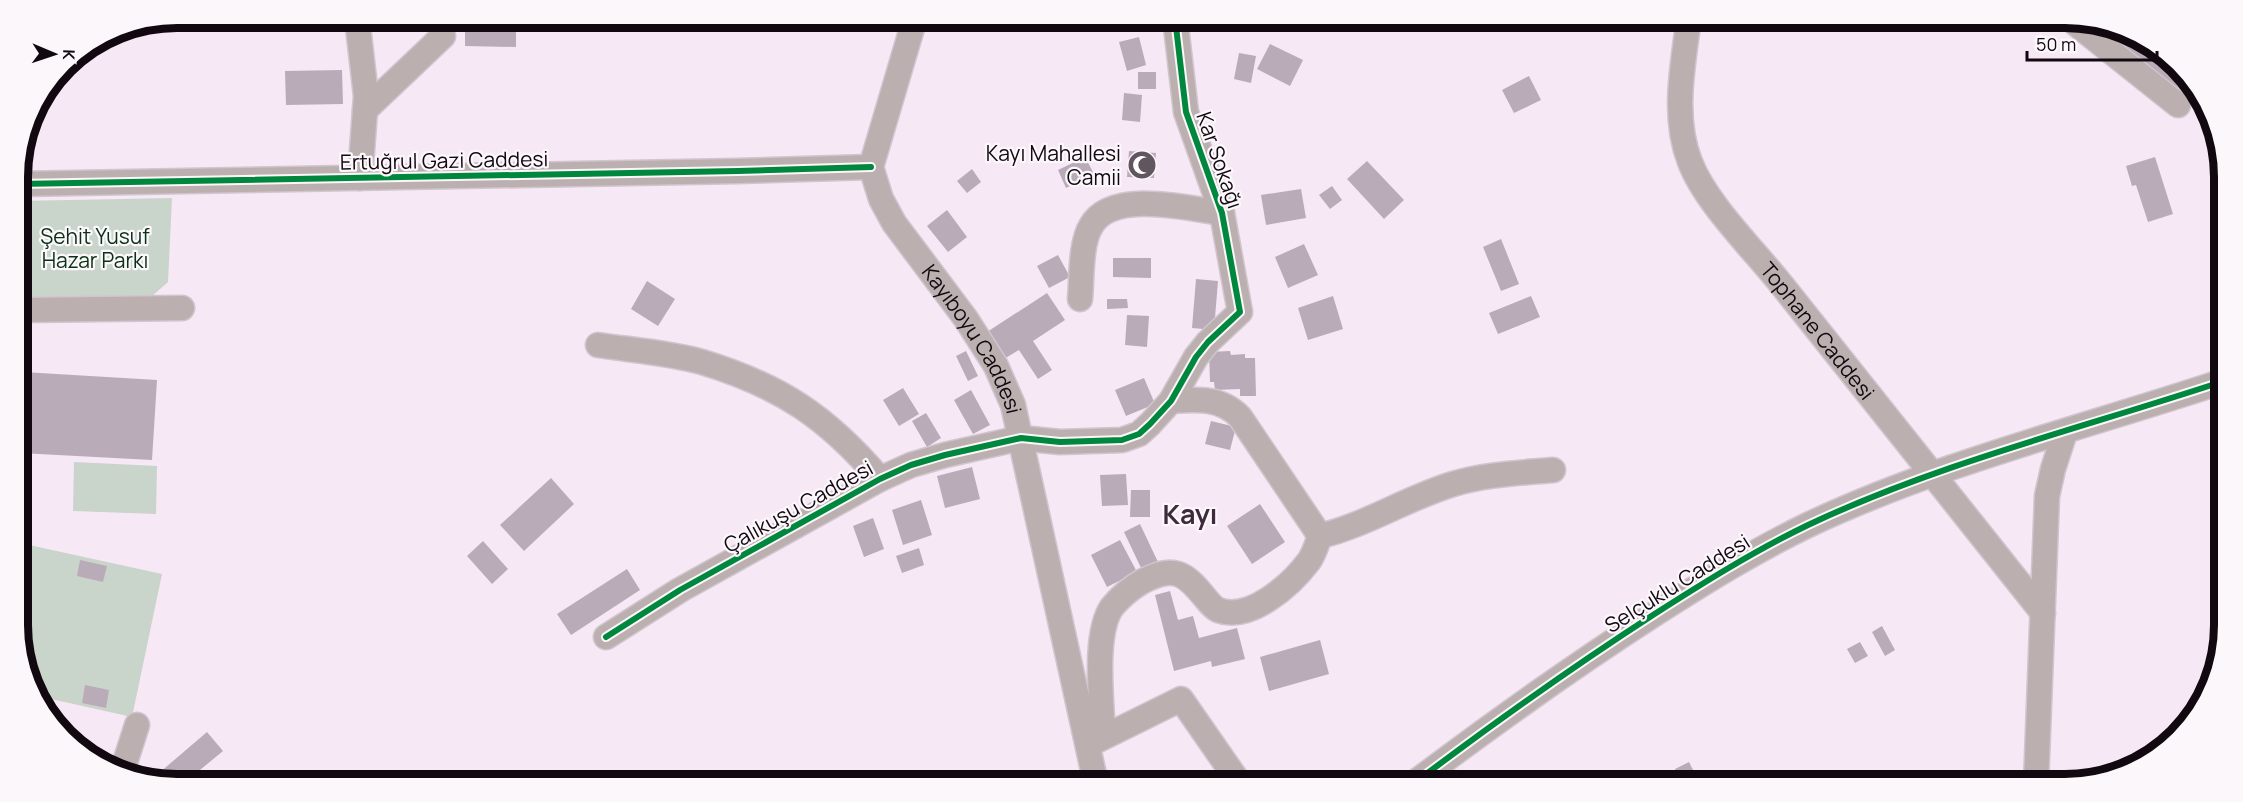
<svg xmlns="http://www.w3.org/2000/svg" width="2243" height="802" font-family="Manrope,sans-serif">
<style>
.green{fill:#c9d4cb}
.building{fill:#b9acb8}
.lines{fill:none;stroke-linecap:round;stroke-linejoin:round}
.minor-casing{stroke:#d1c5d0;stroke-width:27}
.minor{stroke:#bbb0af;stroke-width:24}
.cycleway-casing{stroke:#fcf7fb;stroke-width:10}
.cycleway{stroke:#00873e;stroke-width:6}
.labels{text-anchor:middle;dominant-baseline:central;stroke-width:4.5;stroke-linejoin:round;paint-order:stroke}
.poi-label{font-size:21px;fill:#110810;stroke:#fcf7fb;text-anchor:end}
.street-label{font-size:21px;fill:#110810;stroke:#fcf7fb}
.park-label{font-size:21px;fill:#093214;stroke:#fcf7fb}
.district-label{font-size:27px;font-weight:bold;fill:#3e2a3c;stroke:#fcf7fb}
.rim{fill:none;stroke:#110810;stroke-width:8}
</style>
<rect width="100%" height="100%" fill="#f6e8f5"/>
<!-- green -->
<path class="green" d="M172,198L168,282L152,296L19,297V201Z
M74,462L157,466L156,514L73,511Z
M20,543L162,574L132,717L42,697L21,655Z"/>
<!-- building -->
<path class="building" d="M465,18H516V47L465,46Z
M2126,32L2186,73L2189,79L2178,93L2116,44Z
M1139,37L1146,65L1127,71L1119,42Z
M1270,44L1303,60L1290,86L1257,69Z
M1239,53L1256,56L1251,83L1234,79Z
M342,70L343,104L286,105L285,71Z
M1138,72H1156V89H1138Z
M1529,76L1541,100L1514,113L1502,90Z
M1124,93L1142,95L1140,122L1122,120Z
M1129,151L1156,153L1154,178L1127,177Z
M1085,157L1094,174L1066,188L1058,170Z
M2155,157L2173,214L2148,222L2136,185L2132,186L2126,166Z
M1367,161L1404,200L1384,219L1347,179Z
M972,169L981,182L967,193L957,181Z
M1332,186L1342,200L1330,209L1319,195Z
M1301,189L1306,218L1266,225L1261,195Z
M947,210L967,237L948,252L927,226Z
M1501,239L1519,284L1501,291L1483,247Z
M1304,244L1318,275L1288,288L1275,257Z
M1058,255L1070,277L1049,288L1037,266Z
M1113,258H1151V278L1113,277Z
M1196,279L1218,281L1214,330L1192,328Z
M647,281L675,299L658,326L631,309Z
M1047,293L1065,320L1033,341L1052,370L1038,379L1019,350L1004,359L987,332Z
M1333,296L1343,329L1308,340L1298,308Z
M1531,296L1540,317L1498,334L1489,313Z
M1107,299H1127L1128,308L1107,309Z
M1127,315L1149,316L1147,347L1125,345Z
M966,351L978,376L968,381L956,356Z
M1230,351L1231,355L1245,354V358H1255L1256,396H1240V389L1215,390L1214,382H1210L1209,352Z
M23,372L157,380L152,460L20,453Z
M1144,378L1155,404L1126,416L1115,390Z
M903,388L919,414L899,426L883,400Z
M971,390L990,425L973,434L954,400Z
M926,413L941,438L927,447L912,421Z
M1211,421L1236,427L1230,450L1205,444Z
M972,467L980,499L945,508L937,476Z
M1126,474L1128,505L1102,506L1100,475Z
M551,478L574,504L524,551L500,525Z
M1131,490H1150V517H1130Z
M921,500L932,535L903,545L892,510Z
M1260,504L1285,542L1252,564L1227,526Z
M873,518L884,549L864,557L853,526Z
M1140,524L1158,562L1142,570L1124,532Z
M1120,540L1137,572L1107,587L1091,555Z
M483,541L508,569L492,584L467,556Z
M919,548L924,565L902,573L896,556Z
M80,560L107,566L103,582L77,576Z
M627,569L640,590L571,635L557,614Z
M1170,591L1178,620L1193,616L1199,638L1237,628L1245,659L1212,667L1211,661L1174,671L1155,595Z
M1882,626L1895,650L1885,656L1872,632Z
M1320,640L1329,674L1269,691L1260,657Z
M1860,642L1868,656L1855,663L1847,649Z
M85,685L109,690L106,708L82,703Z
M207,732L223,751L183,784L167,782L159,773Z
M1689,762L1699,782L1696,784H1683L1675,769Z
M1177,770L1181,784H1137L1136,782Z
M224,774L231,784H210Z"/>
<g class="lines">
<!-- minor casing -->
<g class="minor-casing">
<g id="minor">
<path d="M357,18L366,96L360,178"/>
<path id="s1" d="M915,18L871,167L881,199L894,223L966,319L996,366L1013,405L1096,784"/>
<path id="s2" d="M1689,18C1683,64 1672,117 1690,162C1706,204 1756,252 1785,289C1870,397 1956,505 2043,613"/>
<path d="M2070,19L2178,105"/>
<path d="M365,110L443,36"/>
<path d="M18,184L738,171L871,167"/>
<path d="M1080,299C1082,279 1080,244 1091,226C1111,189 1188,208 1222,213"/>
<path d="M19,310L182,308"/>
<path d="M598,345C631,350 671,353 702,362C781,386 827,417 880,479"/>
<path d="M1171,401C1197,399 1221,397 1240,417L1320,536"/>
<path d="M606,637L680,590L880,479L911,465L945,455L1021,438L1060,442L1122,440L1139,434L1150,424L1171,401L1196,357L1208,342L1240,312L1222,213L1186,112L1175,18"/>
<path d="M1103,737C1102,704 1093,634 1112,607C1121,596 1131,588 1143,581C1154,576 1166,570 1178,574C1196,580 1207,605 1218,610C1250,622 1291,585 1309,561C1314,554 1317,544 1320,536C1366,525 1407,498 1453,484C1485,474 1520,473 1553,470"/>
<path d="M1090,744L1181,699L1240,784"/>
<path d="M122,772L137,725"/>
<path d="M1413,784C1491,725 1571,668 1653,615C1703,583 1754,551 1808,525C1939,463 2086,427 2224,381"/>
<path d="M2036,784L2047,496L2053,469L2065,432"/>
</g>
</g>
<!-- minor -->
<use href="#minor" class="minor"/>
<!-- cycleway casing -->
<g class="cycleway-casing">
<path id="cycleway" d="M18,184L738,171L871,167
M606,637L680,590L880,479L911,465L945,455L1021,438L1060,442L1122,440L1139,434L1150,424L1171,401L1196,357L1208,342L1240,312L1222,213L1186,112L1175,18
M1413,784C1491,725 1571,668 1653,615C1703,583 1754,551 1808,525C1939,463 2086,427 2224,381"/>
</g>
<!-- cycleway -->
<use href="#cycleway" class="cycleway"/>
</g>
<!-- icons -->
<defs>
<g id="mosque-disc" transform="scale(1.5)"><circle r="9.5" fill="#615660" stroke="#fcf7fb"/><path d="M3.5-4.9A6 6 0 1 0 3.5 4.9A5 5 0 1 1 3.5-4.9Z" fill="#fff"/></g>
</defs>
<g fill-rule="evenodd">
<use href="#mosque-disc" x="1142" y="165"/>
</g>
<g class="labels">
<!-- poi labels -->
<g class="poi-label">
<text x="1121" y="153">Kayı Mahallesi<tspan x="1121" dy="24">Camii</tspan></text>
</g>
<!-- street labels -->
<g class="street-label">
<text transform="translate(444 160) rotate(-1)">Ertuğrul Gazi Caddesi</text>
<text transform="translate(1220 160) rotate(71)">Kar Sokağı</text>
<text stroke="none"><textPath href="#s2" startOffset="358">Tophane Caddesi</textPath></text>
<text stroke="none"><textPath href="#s1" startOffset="357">Kayıboyu Caddesi</textPath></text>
<text transform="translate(798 506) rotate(-29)">Çalıkuşu Caddesi</text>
<text transform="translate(1677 583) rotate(-32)">Selçuklu Caddesi</text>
</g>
<!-- park labels -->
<g class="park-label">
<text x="95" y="236">Şehit Yusuf<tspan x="95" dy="24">Hazar Parkı</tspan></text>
</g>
<!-- district labels -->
<g class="district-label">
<text x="1190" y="513">Kayı</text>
</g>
</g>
<!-- crop -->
<path d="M0 0H2243V802H0ZM177 28H2065A149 149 0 0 1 2214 177V625A149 149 0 0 1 2065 774H177A149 149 0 0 1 28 625V177A149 149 0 0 1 177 28Z" fill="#fcf7fb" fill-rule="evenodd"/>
<path class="rim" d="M177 28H2065A149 149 0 0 1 2214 177V625A149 149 0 0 1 2065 774H177A149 149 0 0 1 28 625V177A149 149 0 0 1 177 28Z"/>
<!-- north arrow -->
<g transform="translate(54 54) rotate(92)" stroke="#fcf7fb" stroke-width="4.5" paint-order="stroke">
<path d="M0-4.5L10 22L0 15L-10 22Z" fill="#110810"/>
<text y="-9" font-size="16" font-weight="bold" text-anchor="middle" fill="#110810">K</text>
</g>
<!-- scale -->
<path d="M2027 51v9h130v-9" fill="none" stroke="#110810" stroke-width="3"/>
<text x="2036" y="51" font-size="18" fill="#110810" stroke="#fcf7fb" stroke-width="4.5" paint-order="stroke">50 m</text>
</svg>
